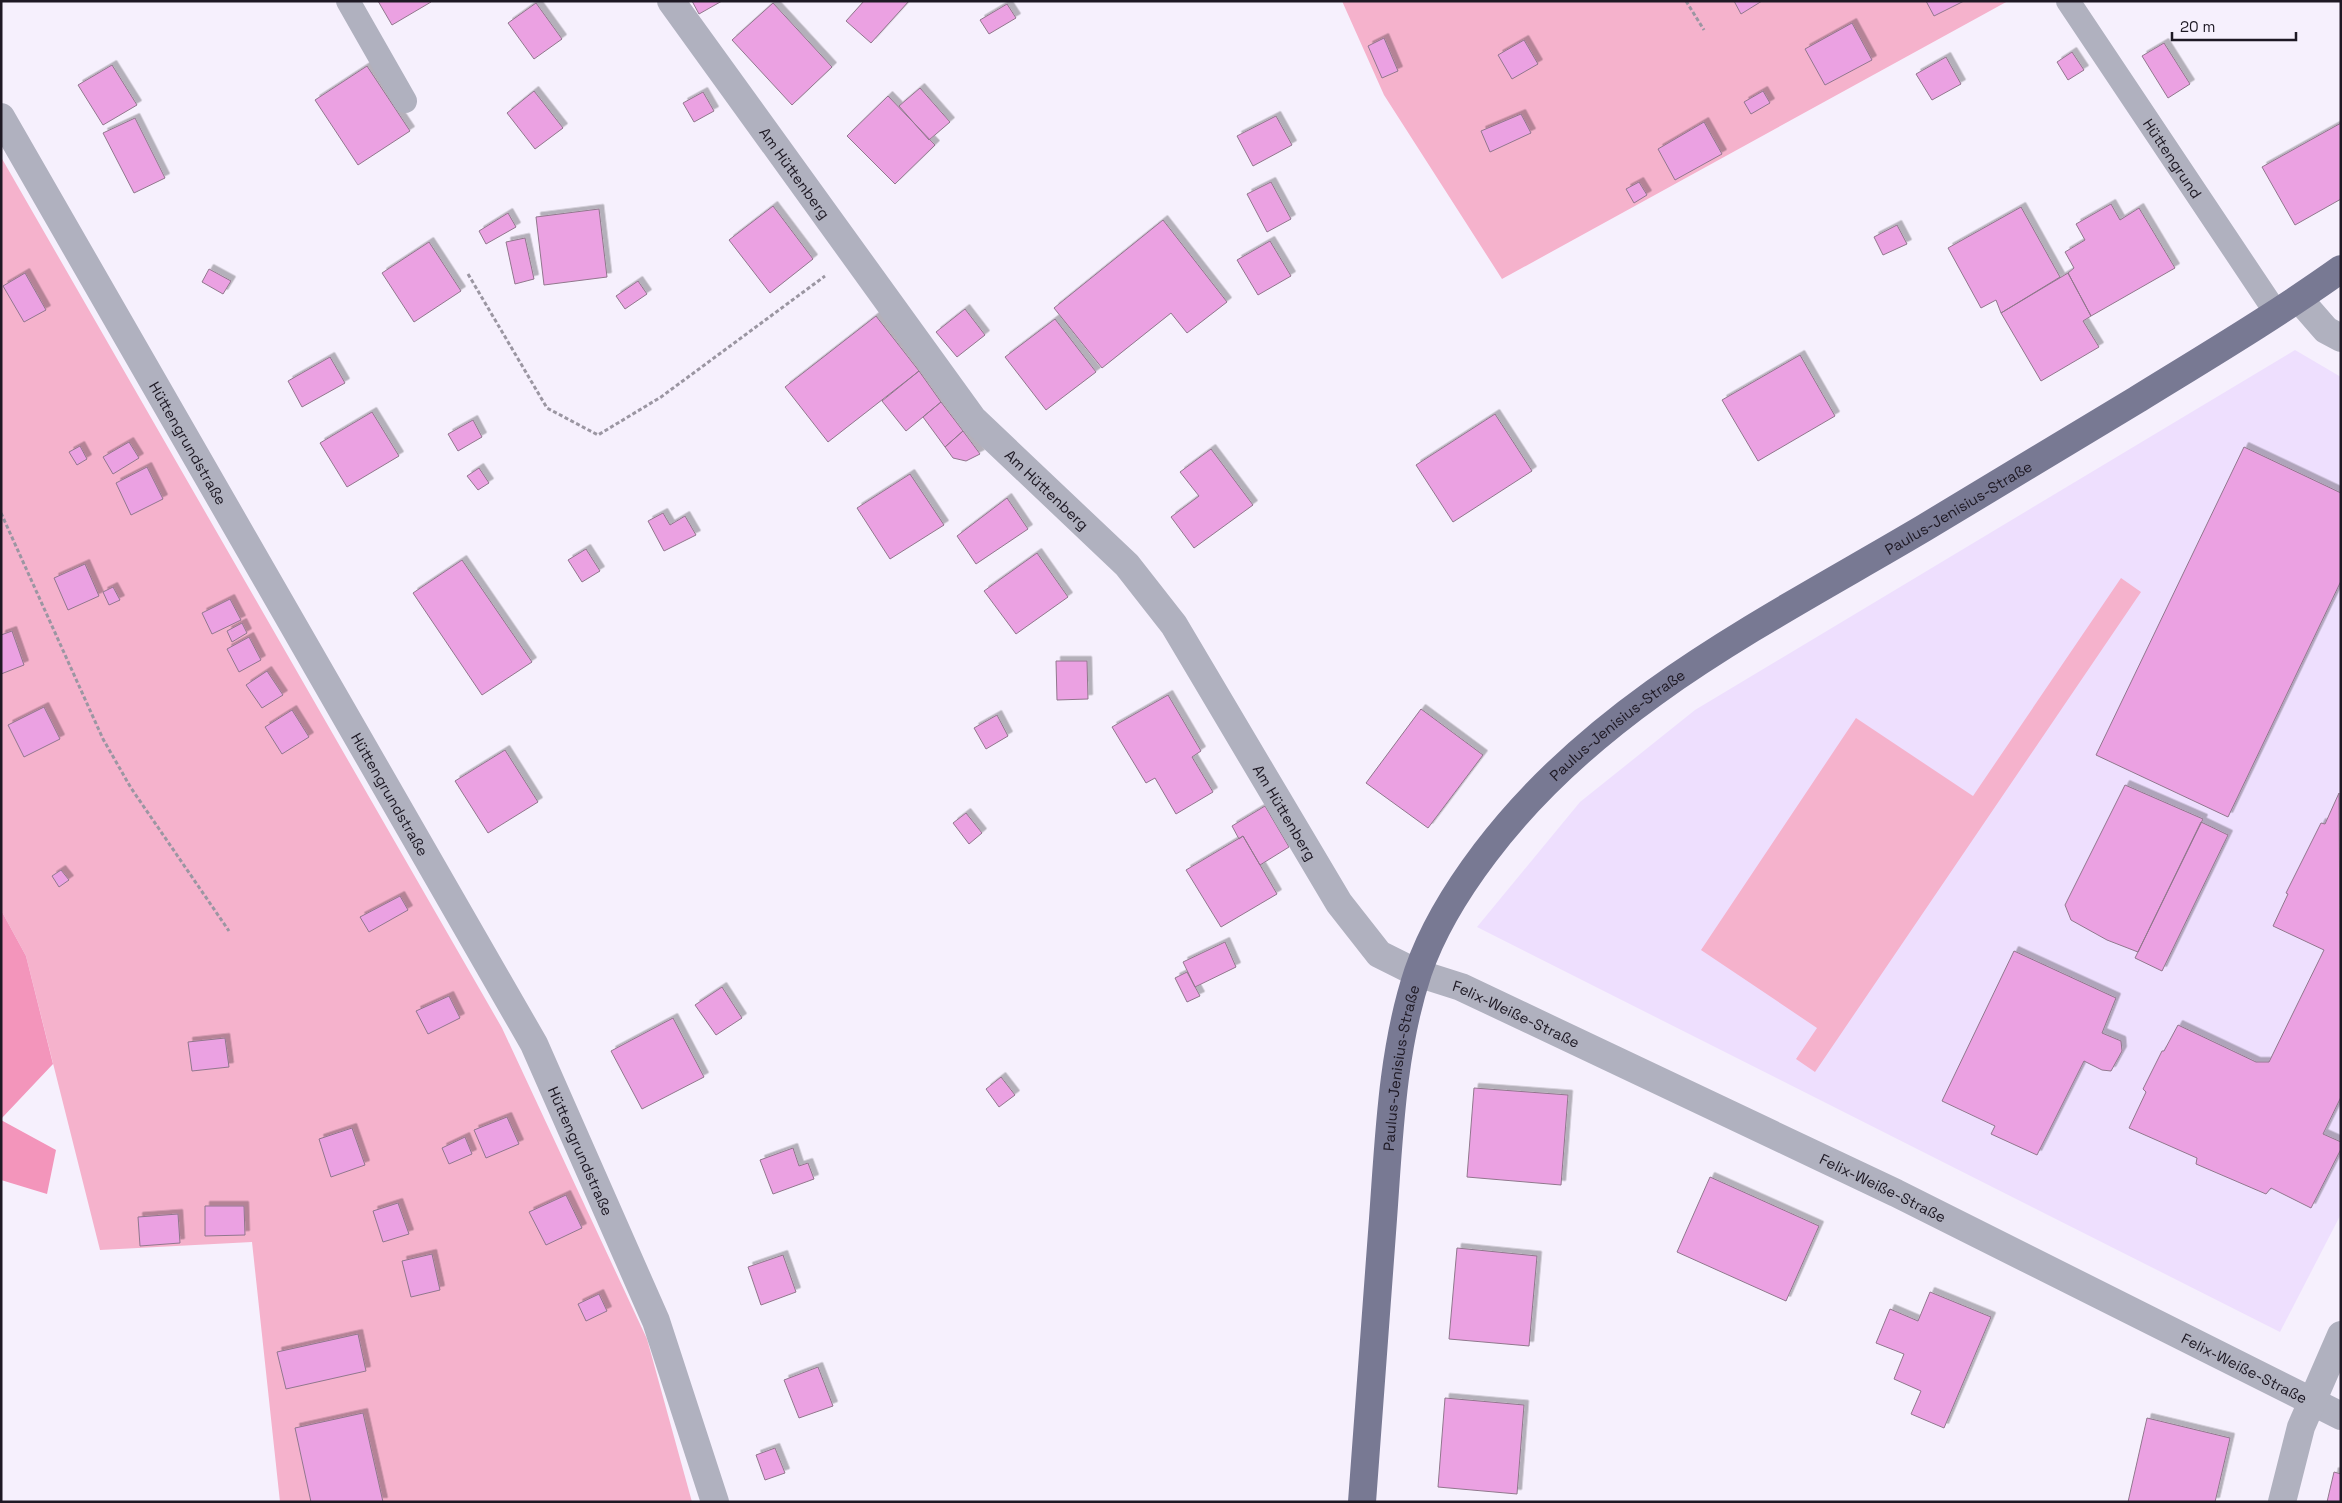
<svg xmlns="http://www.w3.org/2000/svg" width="2342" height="1503" font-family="'Space Grotesk',sans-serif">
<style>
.built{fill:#eedffe}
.green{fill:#f5b2cc}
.forest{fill:#f395bb}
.building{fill:#eba1e2;stroke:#91778d;filter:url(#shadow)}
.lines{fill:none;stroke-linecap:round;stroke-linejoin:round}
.path{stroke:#9b96a2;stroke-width:3;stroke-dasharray:4 2.5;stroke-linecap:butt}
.lane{stroke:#b0b1bf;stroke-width:24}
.street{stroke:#b0b1bf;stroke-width:28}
.primary{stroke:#787993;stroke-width:28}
.labels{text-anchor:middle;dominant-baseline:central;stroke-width:5;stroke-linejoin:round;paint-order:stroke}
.street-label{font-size:15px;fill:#1e1924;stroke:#f6f0fd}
</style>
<defs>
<filter id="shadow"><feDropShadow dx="4.5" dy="-4.5" stdDeviation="0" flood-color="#0004"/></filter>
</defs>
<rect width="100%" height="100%" fill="#f6f0fd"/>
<!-- built -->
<path class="built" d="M2295,350L2341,377V1214L2280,1332L1477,927L1580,802L1695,710Z"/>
<!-- green -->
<path class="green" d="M1342,1H2008L1502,279L1384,95Z
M1,157L502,1028L647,1339L692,1502H280L252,1242L100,1250L26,956L1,910Z
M2121,578L2141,592L1815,1072L1796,1059L1817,1028L1701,950L1856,718L1973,796Z"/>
<!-- forest -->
<path class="forest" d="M1,910L26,956L53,1064L1,1119Z
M1,1120L56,1150L47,1194L1,1180Z"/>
<!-- building -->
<path class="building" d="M378,1H430L431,2L392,25Z
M692,1H722L699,14Z
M864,1H909L871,43L846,21Z
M1734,1H1762L1741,14Z
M1926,1H1964L1934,16Z
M536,3L562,39L534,59L508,23Z
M773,3L832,67L792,105L732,40Z
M1007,4L1016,18L989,34L980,20Z
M1852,23L1872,60L1825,85L1805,49Z
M1384,38L1398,71L1382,78L1368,46Z
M1524,40L1538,64L1512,79L1498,55Z
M2164,43L2190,84L2168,98L2142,56Z
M2072,52L2084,70L2068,80L2057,62Z
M1946,57L1961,84L1932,100L1916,74Z
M112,65L137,105L103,125L78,85Z
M367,66L410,131L358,165L315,100Z
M920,88L950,122L929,140L899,106Z
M534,91L563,128L535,149L507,113Z
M1763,91L1770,103L1751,114L1744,102Z
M703,92L714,111L694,122L683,103Z
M888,96L935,145L895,184L847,136Z
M1521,114L1531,133L1490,152L1481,131Z
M1276,116L1292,145L1253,166L1237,136Z
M135,118L165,178L134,193L103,133Z
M1704,122L1722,154L1675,180L1658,149Z
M2341,123V199L2295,225L2262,167Z
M1271,182L1291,219L1267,232L1247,194Z
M1639,182L1647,195L1634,203L1626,189Z
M2111,204L2120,220L2139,208L2175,268L2091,316L2068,273L2074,268L2065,252L2085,240L2076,224Z
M773,206L813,259L770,293L729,240Z
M2021,207L2060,277L2001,313L1996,300L1981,308L1948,248Z
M599,209L607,277L544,285L536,217Z
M508,213L516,227L486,244L479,231Z
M1163,220L1227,302L1187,333L1171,313L1102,368L1054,308Z
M1897,225L1907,244L1883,255L1874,237Z
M525,238L534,279L515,284L506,242Z
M1270,241L1291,276L1258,295L1237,260Z
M429,242L461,291L414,322L382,273Z
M209,269L231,281L223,294L202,282Z
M25,273L46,310L24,322L3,286Z
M2068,273L2091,316L2083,321L2099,347L2041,381L2001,313Z
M638,281L647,294L625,309L616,296Z
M965,309L985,335L957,357L936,332Z
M876,316L919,371L828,442L785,387Z
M1055,319L1096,372L1046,410L1005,357Z
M1800,355L1835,416L1758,461L1722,400Z
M330,357L345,383L302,407L288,381Z
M919,371L941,402L906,431L882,401Z
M941,402L963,431L945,447L923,417Z
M372,412L399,456L347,487L320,443Z
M1495,414L1532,471L1453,522L1416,465Z
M473,420L482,437L458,451L448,434Z
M963,431L980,454L966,461L953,458L945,447Z
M129,442L139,458L113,474L103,457Z
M80,446L87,459L77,465L69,452Z
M2244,447L2341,493V581L2228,817L2096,755Z
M1211,449L1253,505L1194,548L1171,517L1199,496L1180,472Z
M147,467L163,499L131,515L116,483Z
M479,468L489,483L478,490L467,476Z
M910,474L944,525L890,559L857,508Z
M1007,498L1028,529L976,564L957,536Z
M663,513L670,525L685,516L696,535L664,551L648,521Z
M586,549L600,571L582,582L568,560Z
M1037,553L1068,597L1016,634L984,591Z
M462,560L532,662L482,695L413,593Z
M85,564L99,596L68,610L54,578Z
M113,587L120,600L109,605L103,592Z
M230,599L241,620L212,634L202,613Z
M242,623L247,633L232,642L227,631Z
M12,631L24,665L1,674V635Z
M249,637L261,660L239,672L227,649Z
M1056,661H1087L1088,699L1057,700Z
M267,671L283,695L262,708L246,685Z
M1168,695L1201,751L1192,757L1213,792L1176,814L1155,778L1146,783L1112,727Z
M44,707L60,739L24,757L8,725Z
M1421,709L1483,755L1428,828L1366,783Z
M292,710L309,737L282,754L265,727Z
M997,715L1008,736L986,749L974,728Z
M505,750L538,802L488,833L455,781Z
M2125,785L2203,819L2138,952L2107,940L2071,920L2065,905Z
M2339,793L2341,1097L2323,1134L2341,1142V1149L2311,1208L2271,1188L2266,1194L2196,1164L2197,1158L2129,1128L2146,1092L2143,1089L2162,1051H2164L2178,1025L2256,1062H2269L2324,950L2273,926L2288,894L2286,893L2321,823L2325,824Z
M1265,806L1289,847L1260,865L1243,836L1239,839L1232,826Z
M966,813L982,833L969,844L953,823Z
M2201,822L2228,835L2162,971L2135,958Z
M1243,836L1277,894L1221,927L1186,870Z
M61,870L69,880L59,887L52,876Z
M400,896L408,910L369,932L360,917Z
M1225,942L1236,967L1195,987L1183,962Z
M2014,951L2116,998L2102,1033L2121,1041L2122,1051L2111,1071L2102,1070L2084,1061L2037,1155L1991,1134L1995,1126L1942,1101Z
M1187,972L1200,996L1187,1002L1175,978Z
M722,987L742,1018L716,1035L695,1005Z
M449,996L460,1018L428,1034L416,1011Z
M673,1018L704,1077L642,1109L611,1051Z
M225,1038L229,1067L192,1071L188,1042Z
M1001,1077L1015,1095L999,1107L986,1089Z
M1474,1088L1568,1095L1561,1185L1467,1177Z
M507,1117L519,1144L486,1158L474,1130Z
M352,1128L365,1165L331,1177L319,1139Z
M465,1137L472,1154L449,1164L442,1148Z
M793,1148L799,1166L808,1163L814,1179L773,1194L760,1160Z
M1710,1177L1819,1226L1786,1301L1677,1252Z
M566,1195L582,1228L546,1245L529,1212Z
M398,1203L409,1234L383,1242L373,1211Z
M205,1206H244L245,1235L205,1236Z
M178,1214L180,1243L140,1246L138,1217Z
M1457,1248L1537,1256L1529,1346L1449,1339Z
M432,1254L440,1290L411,1297L402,1261Z
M783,1255L796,1292L761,1305L748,1267Z
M1930,1292L1991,1317L1944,1428L1911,1414L1921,1391L1894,1379L1904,1354L1876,1343L1890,1309L1918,1321Z
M599,1294L607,1311L586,1321L578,1304Z
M358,1334L366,1371L286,1389L277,1352Z
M818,1367L833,1406L799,1418L784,1380Z
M1445,1398L1524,1405L1517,1494L1438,1487Z
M363,1413L383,1502H311L295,1428Z
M2147,1418L2230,1438L2215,1502H2128Z
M775,1448L785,1473L765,1480L756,1455Z
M2334,1472L2341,1474V1502H2327Z"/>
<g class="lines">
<!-- path -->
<path class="path" d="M1686,1L1704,30
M468,274L547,408L598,435L661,397L825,276
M1,513L103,739L131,788L229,931"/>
<!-- lane -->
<g class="lane">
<path d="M348,1L405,101"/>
<path id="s1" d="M2068,1L2277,314"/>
</g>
<!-- street -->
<g class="street">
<path id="s2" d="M671,1L973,419L1127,565L1174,625L1339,903L1379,954L1417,973L1461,987L1896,1193L2341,1416"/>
<path id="s3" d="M1,117L534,1044L656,1321L715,1502"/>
<path d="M2299,299L2326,330L2341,338"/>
<path d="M2282,1502L2301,1427L2341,1335"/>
</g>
<!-- primary -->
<path class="primary" id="s4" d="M1362,1502C1369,1407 1376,1313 1383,1219C1389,1137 1392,1050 1418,972C1433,928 1457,890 1485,853C1598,703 1767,621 1924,528C1996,485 2067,442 2138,399C2206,357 2275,316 2341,269"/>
</g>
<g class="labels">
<!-- street labels -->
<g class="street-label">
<text stroke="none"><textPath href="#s1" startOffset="189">Hüttengrund</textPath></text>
<text stroke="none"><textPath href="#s2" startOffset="212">Am Hüttenberg</textPath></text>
<text stroke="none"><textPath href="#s3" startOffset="376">Hüttengrundstraße</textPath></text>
<text stroke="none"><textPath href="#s2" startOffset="618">Am Hüttenberg</textPath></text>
<text stroke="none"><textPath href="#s4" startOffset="1261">Paulus-Jenisius-Straße</textPath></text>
<text stroke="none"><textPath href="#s4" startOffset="856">Paulus-Jenisius-Straße</textPath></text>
<text stroke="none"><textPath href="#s3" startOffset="781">Hüttengrundstraße</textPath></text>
<text stroke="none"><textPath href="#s2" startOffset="1022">Am Hüttenberg</textPath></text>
<text stroke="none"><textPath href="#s2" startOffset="1342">Felix-Weiße-Straße</textPath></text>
<text stroke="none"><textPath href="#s4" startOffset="436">Paulus-Jenisius-Straße</textPath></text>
<text stroke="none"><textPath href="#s3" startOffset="1186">Hüttengrundstraße</textPath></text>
<text stroke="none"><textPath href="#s2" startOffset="1748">Felix-Weiße-Straße</textPath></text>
<text stroke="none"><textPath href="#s2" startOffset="2152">Felix-Weiße-Straße</textPath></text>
</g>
</g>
<!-- border -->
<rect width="2342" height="1503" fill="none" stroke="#1e1924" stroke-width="5"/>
<!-- scale -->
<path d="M2172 32v8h124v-8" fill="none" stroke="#1e1924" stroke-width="2.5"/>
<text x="2180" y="32" font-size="15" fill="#1e1924" stroke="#f6f0fd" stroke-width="4" paint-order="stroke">20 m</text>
</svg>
